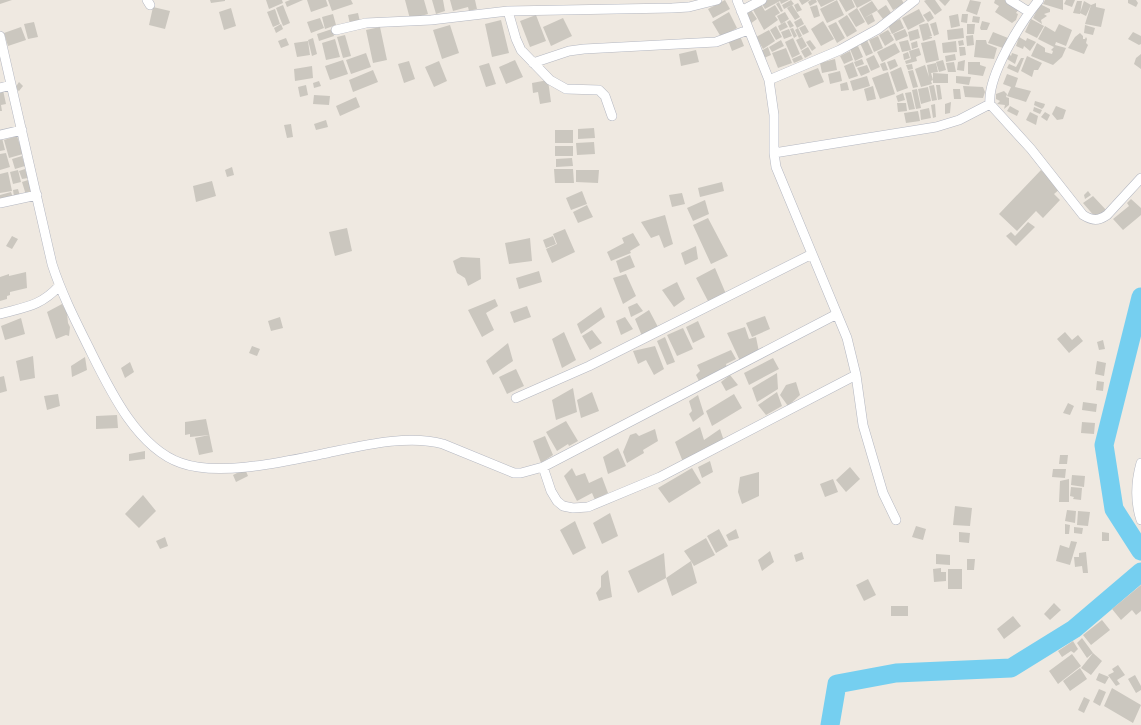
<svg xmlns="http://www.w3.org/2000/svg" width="1141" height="725" font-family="'Alegreya Sans',sans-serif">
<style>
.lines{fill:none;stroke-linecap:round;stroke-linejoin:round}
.river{stroke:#75cff0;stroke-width:19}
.building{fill:#cbc7bf}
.street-casing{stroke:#b4b7c1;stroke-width:10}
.street{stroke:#fff;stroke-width:9}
</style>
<rect width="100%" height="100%" fill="#efe9e1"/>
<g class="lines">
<!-- river -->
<path class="river" d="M1141,297L1104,445L1114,509L1141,551
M830,725L837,684L896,673L1011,668L1074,629L1141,572"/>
</g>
<!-- building -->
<path class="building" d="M0,0H12L0,4Z
M210,0H225V1L211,3Z
M266,0H282L283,3L269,9Z
M290,0H303L287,7L285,2Z
M307,0H326L328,6L311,12Z
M328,0H351L353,4L332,11Z
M405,0H424L428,14L410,19Z
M432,0H443L445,11L436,14Z
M450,0H475L477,9L469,11L468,7L453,11Z
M725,0L730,9L713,18L708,9Z
M767,0H789L781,4L780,1L765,9L762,4Z
M791,0L794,4L784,9L782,5Z
M799,0H810L802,5Z
M811,0H816L817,2L810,6L808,2Z
M817,0H835L821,7Z
M837,0L844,15L827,23L820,9Z
M839,0H852L855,7L846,12Z
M853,0H872L857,8Z
M887,0H902L904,4L893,10Z
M926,0H935L942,10L935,15L924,1Z
M939,0H950L945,6Z
M970,0L981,2L977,15L966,11Z
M995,0H1006L1019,9L1016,13L1018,14L1016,20L1012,23L995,12L999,6L994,3Z
M1045,0H1063V10L1043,4Z
M1066,0H1075L1072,7L1064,4Z
M1128,0H1136L1138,3L1136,7L1128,3Z
M872,1L878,10L864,18L859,9Z
M1077,1H1082L1080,14L1073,13Z
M1084,1L1091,5L1096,3V7L1105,9L1101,27L1085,24L1091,5L1086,16L1080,13Z
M779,2L783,11L781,12L776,4Z
M798,3L802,10L797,12L794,5Z
M761,4L765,11L775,5L780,13L775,16L778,20L764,30L752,8Z
M1040,4L1050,9V12L1044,14L1047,16L1041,20L1042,24L1033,18Z
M283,5L290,23L283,26L276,8Z
M792,5L800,17L795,20L787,8Z
M817,5L820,16L814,18L810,7Z
M886,5L891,13L883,19L877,11Z
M153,7L170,11L165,29L149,25Z
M231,8L236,26L224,30L219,12Z
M857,8L865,22L856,27L848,14Z
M275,9L280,24L273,27L267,12Z
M919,9L925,21L908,30L902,18Z
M751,10L757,19L750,24L745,16Z
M930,11L934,18L928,22L923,15Z
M729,12L737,28L721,37L712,22Z
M785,12L789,19L781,24L777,16Z
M358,13L360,22L350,24L348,15Z
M333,14L336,25L325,29L322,17Z
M872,14L875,21L868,25L864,18Z
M958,14L960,26L951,28L949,16Z
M962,14H968L967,23L961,22Z
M536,15L546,41L530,47L520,21Z
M847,15L857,31L847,37L838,21Z
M973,16L980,17L979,23L972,22Z
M320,18L324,28L311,33L307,22Z
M563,18L572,36L551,46L543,27Z
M801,18L804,24L797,28L794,22Z
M900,19L904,28L892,34L888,25Z
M1031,19L1044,26L1037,38L1025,32Z
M501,20L509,53L492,57L485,24Z
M790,20L794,26L790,28L787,22Z
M823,21L834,39L821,46L811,29Z
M982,21L990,23L987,30H981L980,28Z
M34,22L38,37L28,39L24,24Z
M785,22L788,27L780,31L778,26Z
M836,22L845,38L837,43L828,26Z
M936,22L939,34L934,36L930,24Z
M928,23L932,36L929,37H932V38L923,41L919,25Z
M281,24L283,29L276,33L274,28Z
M967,24H975L974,34H967Z
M1059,24L1072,30L1066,46L1056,42L1055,45L1066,48L1062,57L1053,65L1031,56L1037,43L1045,48V52L1052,54L1053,51L1051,50L1054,47L1038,39L1045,26L1055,32Z
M450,25L459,53L442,59L433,30Z
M805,25L809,32L803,35L799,28Z
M1085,25L1095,28L1093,35L1084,33Z
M776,26L782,37L776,40L770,30Z
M21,27L26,40L8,46L4,33Z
M380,27L387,60L373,63L366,30Z
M793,28L797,36L794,38L790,29Z
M798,28L802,36L799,38L795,30Z
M963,28L964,38L948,40L947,30Z
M332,29L334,36L319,41L317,34Z
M789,29L792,36L784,39L781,32Z
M905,29L908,36L896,41L893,34Z
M918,29L920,38L910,41L908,32Z
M769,30L775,41L763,49L756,37Z
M888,30L891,34L890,35H891L894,40L885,46L879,35Z
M993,32L1008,38L1003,48L988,43Z
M1133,32L1141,36V44L1139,45L1128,39Z
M1080,33L1083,36V39H1085L1086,37L1087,39L1086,43L1088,45L1084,54L1068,48L1075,37Z
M345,35L351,56L343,58L337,37Z
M973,35L974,45L967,46L966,36Z
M740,36L744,46L732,51L728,40Z
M878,36L883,48L874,52L869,40Z
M802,37L807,46L801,50L796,40Z
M1019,37L1026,41L1027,38L1036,42L1030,51L1024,46L1023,49L1016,46Z
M286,38L289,45L281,48L278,41Z
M313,38L317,54L312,56L308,40Z
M793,38L800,54L792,58L785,42Z
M335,39L340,57L326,60L322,43Z
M781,40L784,46L772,52L769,47Z
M810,40L816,48L812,51L806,42Z
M867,40L873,53L866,56L860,43Z
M908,40L911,50L902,52L899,42Z
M935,40L939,60L926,63L921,43Z
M963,40L964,45L959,46L958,41Z
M976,40H986L987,44L997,48L994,59L974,57Z
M308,41L310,55L297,57L294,43Z
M917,41L918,47L912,49L911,43Z
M956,41L957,52L943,53L942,43Z
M895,43L900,52L882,62L877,52Z
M858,46L863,57L855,61L850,49Z
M768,47L771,55L764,58L761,51Z
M808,47L812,54L805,58L801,51Z
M959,47H965L966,55L960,56Z
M786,48L792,63L778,68L772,53Z
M919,48L921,55L916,57L917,61L906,64L905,61L911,59L909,51Z
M696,50L699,62L681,66L679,54Z
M850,51L853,60L844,64L840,56Z
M908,52L910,58L904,60L903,54Z
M366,53L371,67L351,74L346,60Z
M1012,53L1018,55L1015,64L1007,59L1009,54L1011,56Z
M955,54L956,60L946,62L945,56Z
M1141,54V69L1134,64L1136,58Z
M801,55L803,59L794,63L792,59Z
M874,55L880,67L871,71L866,59Z
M1027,56L1042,63L1038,70H1034L1032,77L1021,71Z
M1021,58H1024L1018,73L1007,68L1009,64L1016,67Z
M835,59L837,70L822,73L820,63Z
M862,59L864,64L856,67L854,62Z
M895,59L898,66L890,70L887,62Z
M343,60L348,74L330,80L325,66Z
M515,60L523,77L506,84L499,67Z
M943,60L946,70L939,72L936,62Z
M965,60L964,71L957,70L958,62Z
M409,61L415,79L404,83L398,64Z
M439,61L447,81L434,87L425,67Z
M853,62L858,76L849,79L844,66Z
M885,62L888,70L883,71L880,64Z
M954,62L956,72H948L946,63Z
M968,62H980V65L986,67L983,76L968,74Z
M489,63L496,84L486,87L479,66Z
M936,63L938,72L931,73L933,80L931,81L932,84L921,87L915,69L925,65L929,77L927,65Z
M912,64L913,69L908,70L906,65Z
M867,65L870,72L861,76L857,68Z
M312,66L313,78L295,81L294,69Z
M901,67L908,88L897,92L890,72Z
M818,68L824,82L809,88L803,74Z
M373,70L378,82L353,92L349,80Z
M913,70L918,87L913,88L908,71Z
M840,71L842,81L830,84L828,74Z
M888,72L895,94L880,99L872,78Z
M933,73L948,74V83H933Z
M1007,74L1018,78L1015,87L1031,91L1026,102L1007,96L1011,87L1003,84Z
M867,76L870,86L853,91L850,81Z
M956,76L971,77L969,85L956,83Z
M548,80L551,102L540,104L538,92L533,93L532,83Z
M319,81L321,86L314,88L313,83Z
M19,82L23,86L19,91L15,88Z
M847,82L849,90L841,91L840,84Z
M306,85L308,95L300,97L298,87Z
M934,85L937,100L932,101L929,86Z
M936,85H940L942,99L938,100Z
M873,86L876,99L867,101L864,89Z
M963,86L983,87L985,92L983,98L965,97Z
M928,87L931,101L921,104L918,89Z
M917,89L921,108L916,109L912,90Z
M953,89H960L961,99H954Z
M3,90L6,104L1,105L2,111H0V91Z
M1004,91L1007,94L1006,97L1009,98V105L1004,109L1005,105L997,104L1000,101L996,99V94Z
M911,92L915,109L909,110L905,93Z
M903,93L905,100L898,102L896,96Z
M314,95L330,96L329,105L313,104Z
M356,97L360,107L340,116L336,106Z
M1035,101L1045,104L1044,107L1042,109L1034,105Z
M951,102L950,113L945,114V104Z
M897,103H906L907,111L898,112Z
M935,104L936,117L933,118L931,105Z
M1010,106L1019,111L1017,116L1007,111Z
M1056,106L1066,110L1063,119L1057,120L1052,114Z
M1034,107L1042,110L1040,114L1033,111Z
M929,108L931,118L921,120L920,110Z
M918,111L920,121L906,123L904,113Z
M1030,112L1038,116L1036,125L1026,120Z
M1045,112L1050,115L1047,121L1041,117Z
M326,120L328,127L316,130L314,124Z
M291,124L293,137L287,138L284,125Z
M594,128L595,138L578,139V129Z
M555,130H573V143H555Z
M17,136L23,154L9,158L4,140Z
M0,138H2L5,150L0,151Z
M594,142L595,154L577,155L576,143Z
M555,146H573V156H555Z
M6,153L10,167L0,170V154Z
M22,156L25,166L15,169L12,159Z
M572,158L573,166L556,167V159Z
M232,167L234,175L227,177L225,170Z
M25,169L28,178L22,179L19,171Z
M554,169H573L574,183H555Z
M18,170L21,182L13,184L10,172Z
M576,170H599L598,183L576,182Z
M1041,170L1060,189L1054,194L1060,200L1043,218L1036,211L1017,231L999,214Z
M8,172L12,191L0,193V174Z
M28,180L32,193L26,195L22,182Z
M212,181L216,196L196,202L193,186Z
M722,182L724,191L700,197L698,188Z
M18,189L20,196L14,197L13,190Z
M582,191L587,204L571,210L566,198Z
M1088,191L1091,195L1085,199L1084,195Z
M11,192L13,198L0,201V195Z
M682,193L685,204L672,207L669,195Z
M1093,196L1107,211L1096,218L1083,203Z
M1131,199L1141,208V215L1123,230L1113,219L1129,206L1127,203Z
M705,200L709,214L693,221L687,208Z
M587,205L593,217L578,223L573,212Z
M665,215L673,244L664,248L659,235L651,238L641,222Z
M708,218L728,256L711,264L693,225Z
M1028,222L1035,227L1016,246L1006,236L1011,232L1015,236Z
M347,228L352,251L335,256L329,232Z
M565,229L575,252L552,263L546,249L557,244L553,234Z
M633,233L640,245L630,251L631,253L611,261L607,252L624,243L622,238Z
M12,236L18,239L12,249L6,246Z
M553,236L556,244L546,248L543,240Z
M530,238L532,261L509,264L505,243Z
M696,246L698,259L685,265L681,253Z
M630,255L635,267L620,273L616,261Z
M461,257L480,258L481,279L468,286L465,278L457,273L453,261Z
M715,268L726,294L709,303L696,278Z
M539,271L542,282L519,289L516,278Z
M26,272L27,288L10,292V295L7,296V299L0,301V277L9,274V276Z
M626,274L636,296L623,304L613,278Z
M677,282L685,299L674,307L662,290Z
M495,299L498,306L486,313L494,330L482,337L468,310Z
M637,303L643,311L631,317L628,307Z
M62,304L67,313L68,323L70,327L69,336L66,335L56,339L47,312Z
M527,306L531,317L514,323L510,312Z
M601,307L605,317L581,334L577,324Z
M649,310L658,327L642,336L635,319Z
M765,316L770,329L752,337L746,323Z
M280,317L283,328L271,331L268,321Z
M625,317L633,329L621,335L616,321Z
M21,318L25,334L5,340L1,326Z
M698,321L705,337L693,343L686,327Z
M745,327L749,339L756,337L759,352L740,361L727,333Z
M683,328L693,349L677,356L667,335Z
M592,330L602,343L590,350L582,336Z
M564,332L576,360L562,368L552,339Z
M1065,332L1072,340L1078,335L1083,341L1069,353L1057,339Z
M665,337L675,362L667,365L657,341Z
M1103,340L1105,349L1099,350L1097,342Z
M508,343L513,361L493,375L486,361Z
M252,346L260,349L257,356L249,353Z
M655,346L664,369L654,375L646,360L638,364L633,351Z
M731,350L736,359L726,364L727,368L700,383L696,375L700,371L697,365Z
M33,356L35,378L20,381L16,361Z
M85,357L87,370L72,377L71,366Z
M773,358L779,369L749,385L744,373Z
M1097,361L1106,363L1104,376L1095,374Z
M130,362L134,372L125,378L121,368Z
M516,369L524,386L507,394L499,377Z
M777,373L778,389L757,402L752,388Z
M730,375L738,385L726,391L721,382Z
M4,376L7,391L0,393V377Z
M1097,381L1104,382L1103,391L1096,390Z
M796,382L800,395L788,406L780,395L786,385Z
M573,388L577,412L556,420L552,400Z
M592,392L599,411L581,418L577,400Z
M777,392L782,406L766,415L758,405Z
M58,394L60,406L47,410L44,396Z
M734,394L742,408L712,426L706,411Z
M698,395L704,414L693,422L689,414L692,411L689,401Z
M1083,402L1097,404L1096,412L1082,410Z
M1068,403L1074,406L1070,415L1063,413Z
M117,415L118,428L96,429V416Z
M206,419L213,452L199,455L195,438L209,435L190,437V434L185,435V422Z
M566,421L578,441L569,446L568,444L557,451L546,432Z
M1082,422L1095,423L1094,434L1081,433Z
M700,427L704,440L720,429L724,441L683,462L675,442Z
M655,429L658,441L643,450L644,453L627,463L623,452L630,435L636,433L639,436Z
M545,436L553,455L541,463L533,441Z
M618,448L626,466L608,474L603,457Z
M145,451V459L129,461V454Z
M1060,455H1068L1067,464H1059Z
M710,461L713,472L702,478L698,467Z
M850,467L860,479L846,492L836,480Z
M572,468L576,476L585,473L589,483L602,477L608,493L595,500L592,493L577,501L564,476Z
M692,468L701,483L669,503L658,488Z
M245,469L248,476L236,482L233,475Z
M1053,469H1066L1065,478L1052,477Z
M759,472V496L742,504L738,492L740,477Z
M1072,475L1085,476L1084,487L1071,485Z
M833,479L838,492L825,497L820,484Z
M1069,479V502H1059L1060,481Z
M1071,487L1082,488L1081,500L1073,499L1074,497L1070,496Z
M143,495L156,511L139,528L125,514Z
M955,506L972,508L970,526L953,525Z
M1067,510L1076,511L1075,523L1065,521Z
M1078,511L1090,512L1088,526L1077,525Z
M610,513L618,536L602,544L593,523Z
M575,521L586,548L573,555L560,530Z
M1065,524L1070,525L1069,534H1065Z
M916,526L926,529L923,540L912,537Z
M1074,527L1083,528L1082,534L1074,533Z
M719,529L728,546L716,553L707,536Z
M736,529L739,538L729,541L726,535Z
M959,532L970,533L969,543L959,542Z
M1102,532L1109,533V541H1102Z
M165,537L168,546L160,549L156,541Z
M706,538L715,555L694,566L691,561L697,583L672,596L666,578L691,561L684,551Z
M1071,541L1077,542L1070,565L1056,561L1060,545L1069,548Z
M770,551L774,562L762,571L758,560Z
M802,552L804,559L796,562L794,555Z
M1086,552L1088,573H1083L1082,566L1075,567L1074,557H1079V553Z
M664,553L666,578L638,593L628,571Z
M936,554L950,555V565L936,564Z
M967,559H975L974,570H967Z
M941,568V572H946V581L934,582L933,569Z
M948,569H962V589H948Z
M608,570L612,597L599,601L596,593L601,587V576Z
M868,579L876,595L864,601L856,585Z
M1141,585V611L1136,615L1132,610L1121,620L1112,609Z
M1054,603L1061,610L1050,620L1044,614Z
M891,606H908V616H891Z
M1013,616L1021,626L1004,639L997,629Z
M1102,620L1110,630L1091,645L1083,635Z
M1082,638L1093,653L1087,658L1077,643Z
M1073,641L1078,649L1074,653L1071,651L1062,657L1058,651Z
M1093,653L1102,661L1091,675L1081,668Z
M1072,654L1081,666L1058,684L1049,671Z
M1118,665L1125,675L1117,680L1120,684L1116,686L1108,675L1114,672L1112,669Z
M1080,668L1087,679L1070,691L1063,681Z
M1099,673L1109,677L1105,684L1096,680Z
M1135,675L1141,686V690L1136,693L1128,679Z
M1112,688L1141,705L1133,723L1104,706Z
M1099,689L1106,692L1100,706L1093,702Z
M1084,697L1090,700L1084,713L1078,710Z"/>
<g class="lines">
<!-- street casing -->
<g class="street-casing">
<path id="street" d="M147,0L150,5
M737,0L769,80L774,115V153L776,167L847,338L856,375L863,425L883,493L896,520
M1010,0L1029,12
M1039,0C1021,22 987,76 990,104L1031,149L1083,215C1093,221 1098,221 1107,215L1141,178
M508,11L516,39L521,50L550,80L566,89L599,90L605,96L612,116
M741,11L762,0
M336,30L366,23L431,20L508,11L672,8L689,7L717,0
M0,36L52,264C61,292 74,318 87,344C107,384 135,447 181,463C220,477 286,461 327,453C361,446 408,434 443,444L514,473H521L543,467L837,314
M533,63L569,51L584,49L716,42L748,30
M769,80L840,50L878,29L915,0
M0,88L11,85
M0,135L22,130
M774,153L936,127L959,120L990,104
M0,203L37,195
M0,314C25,307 41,306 59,286
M516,398L589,366L812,254
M1141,463C1136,481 1135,502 1141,520
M543,467L551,491L557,501L563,506L573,508L588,507L660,477L856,375"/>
</g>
<!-- street -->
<use href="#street" class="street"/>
</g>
</svg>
